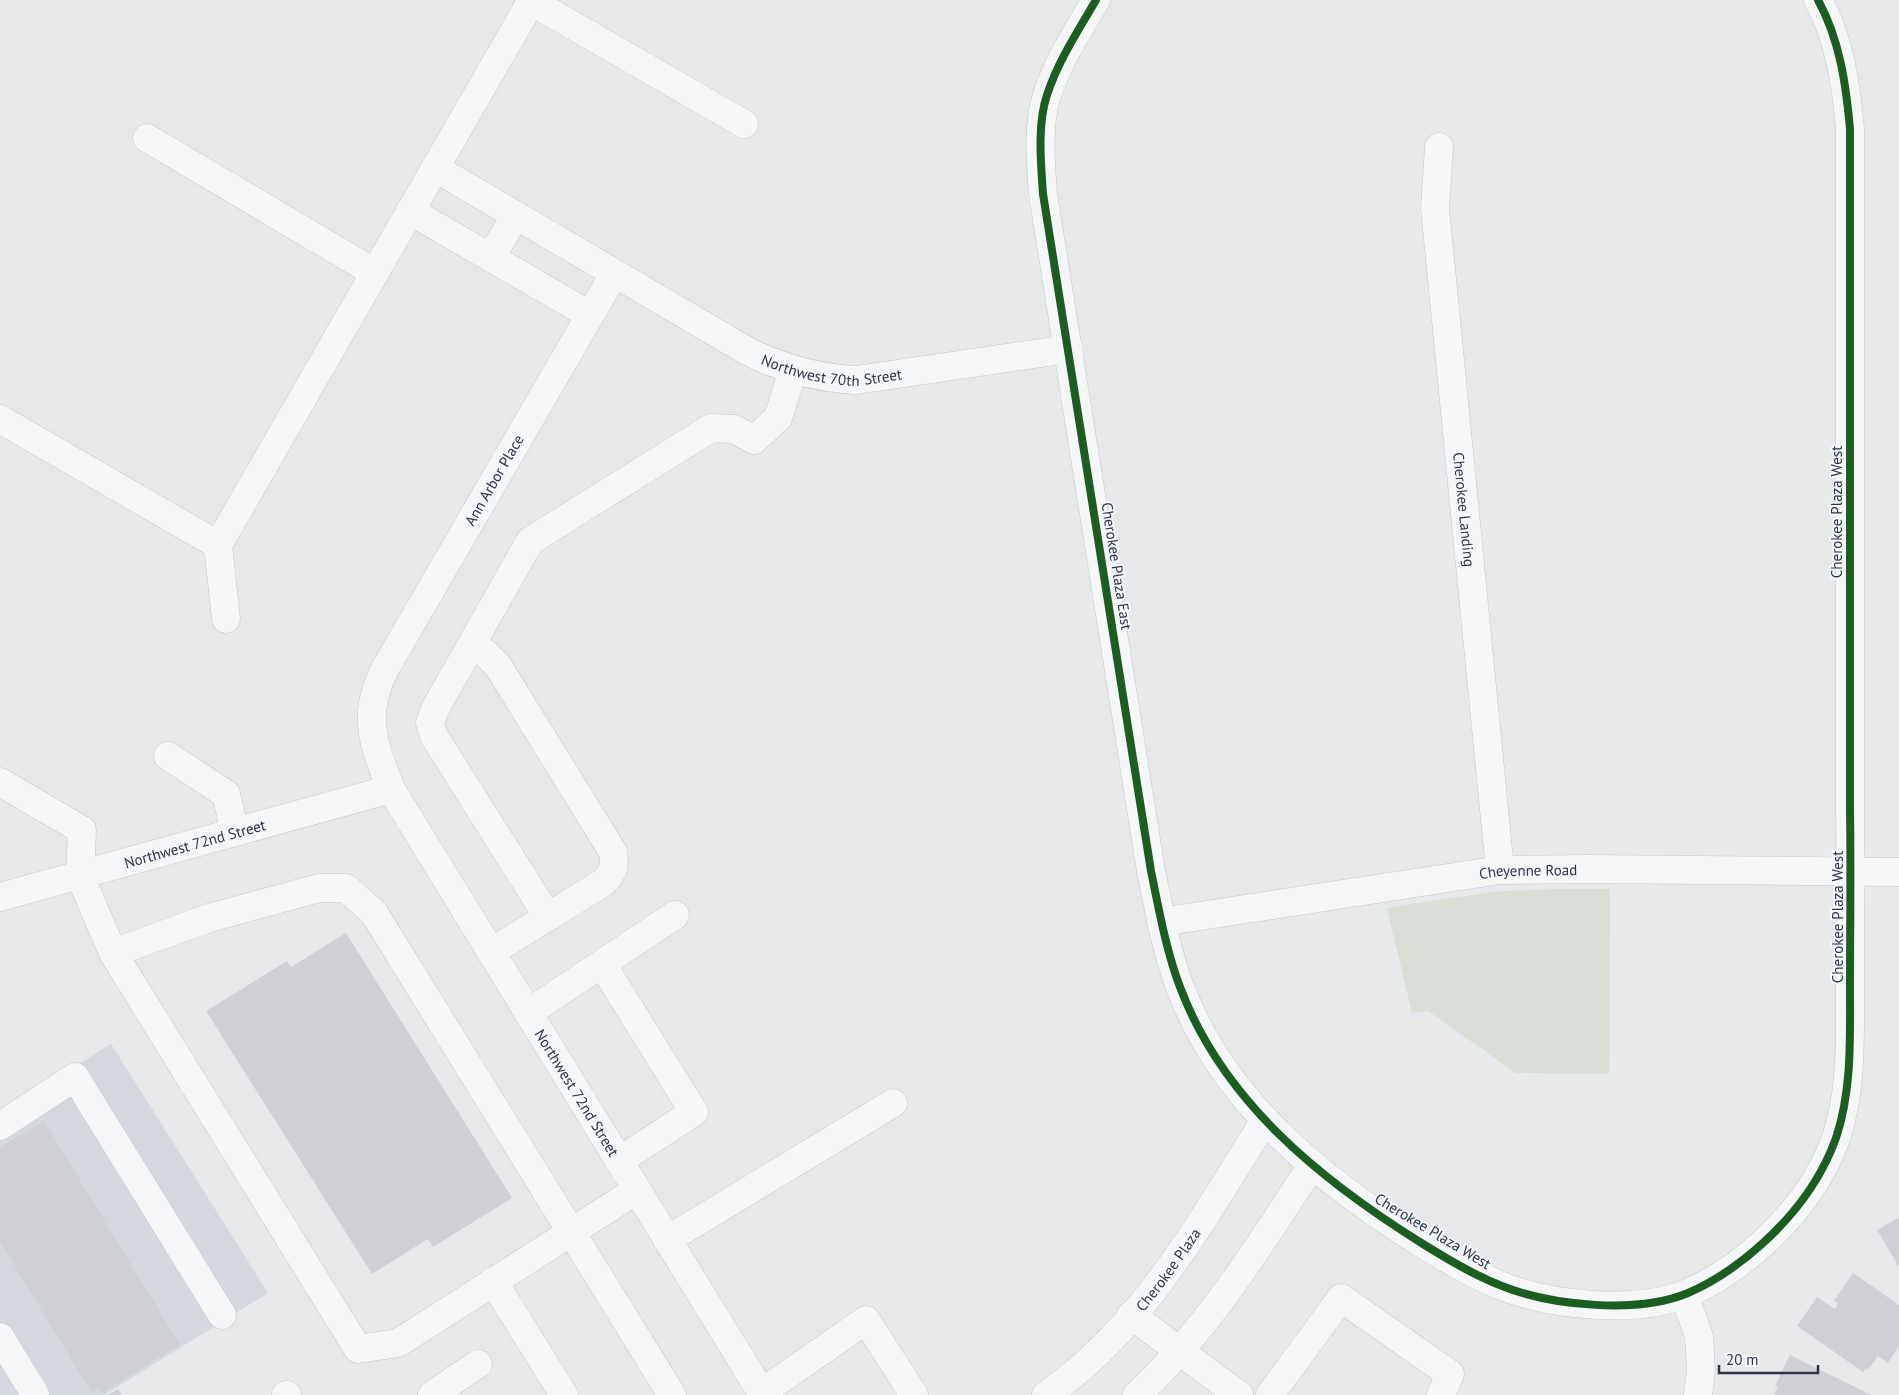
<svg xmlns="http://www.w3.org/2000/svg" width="1899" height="1395" font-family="'PT Sans',sans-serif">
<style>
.built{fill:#d4d7dd}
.green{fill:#d6ded6}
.building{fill:#ced0d3}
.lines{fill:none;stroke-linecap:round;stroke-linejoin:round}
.minor-casing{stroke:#c4c6c8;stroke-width:29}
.minor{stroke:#f5f6f7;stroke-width:28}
.cycleway-casing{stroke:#f4f6f9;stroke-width:11}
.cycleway{stroke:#1b5e20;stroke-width:8}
.labels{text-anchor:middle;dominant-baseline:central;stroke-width:4;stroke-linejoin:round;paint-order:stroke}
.street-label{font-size:15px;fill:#2b3445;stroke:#f4f6f9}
</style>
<rect width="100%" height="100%" fill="#e6e8ea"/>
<!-- built -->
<path class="built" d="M111,1044L268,1293L104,1395H0V1113Z"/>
<!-- green -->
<path class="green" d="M1554,889H1610L1609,1074L1516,1073L1428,1011L1412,1013L1387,908L1491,892Z"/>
<!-- building -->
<path class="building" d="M346,933L512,1198L433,1247L428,1239L372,1274L206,1011L287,961L291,967Z
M44,1121L180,1345L101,1393L98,1389L92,1393L0,1242V1147Z
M1898,1218L1899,1219V1267L1877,1230Z
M1853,1273L1899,1305V1346L1888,1363L1878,1356L1868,1370L1866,1368L1863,1372L1797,1326L1817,1297L1835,1309L1838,1303L1834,1301Z
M1790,1355L1871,1395H1774L1778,1387L1775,1386Z
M118,1389L122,1395H108Z"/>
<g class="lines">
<!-- minor casing -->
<g class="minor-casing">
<g id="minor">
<path d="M529,0L744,124"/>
<path d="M1096,0C1078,31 1058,61 1047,95C1037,124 1041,165 1043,194L1151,871C1159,910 1166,950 1180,987C1223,1102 1322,1181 1423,1244C1449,1260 1474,1275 1502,1286C1552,1306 1638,1314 1688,1293C1716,1281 1741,1263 1763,1243C1796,1213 1821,1180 1836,1138C1852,1090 1850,1039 1850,989C1850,929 1851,869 1850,809C1850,583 1850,356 1850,129C1846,85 1840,40 1818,0"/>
<path d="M147,138L375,273"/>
<path id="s1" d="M1439,147L1435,208L1500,870"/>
<path id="s2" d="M435,168L749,352C784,369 817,378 856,380L1069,349"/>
<path d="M410,211L590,315"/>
<path d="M491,257L516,215"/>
<path id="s3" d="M614,274L386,667C361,714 373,743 391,789L763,1395"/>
<path d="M0,419L218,545"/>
<path d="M226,619L218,545L532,0"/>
<path d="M472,644L485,653L498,666L613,852C615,865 614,872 604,882L491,952"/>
<path d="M168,756L226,794L235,832"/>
<path d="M0,782L82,830L80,876L113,953"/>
<path id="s4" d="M0,897L391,789"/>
<path d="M548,917L434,736L430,723L435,709L530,541L711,428L734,429L754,440L778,418L793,370"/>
<path id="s5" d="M1161,922L1500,870L1588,869L1899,872"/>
<path d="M602,964L694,1112L619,1161"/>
<path d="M528,1013L675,915"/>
<path d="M0,1126L75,1077L222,1315"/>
<path d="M637,1190L398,1343L358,1349L113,953L209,918L319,888H346L374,913L672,1395"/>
<path d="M667,1240L893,1103"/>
<path d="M493,1281L564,1395"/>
<path d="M1684,1295L1699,1336L1701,1370L1698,1395"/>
<path d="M1131,1315L1239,1395"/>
<path d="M0,1337L35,1394L33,1395"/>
<path d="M761,1393L866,1320L914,1395"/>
<path d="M286,1395H287"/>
<path d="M432,1395L478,1364"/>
<path id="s6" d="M1046,1395C1144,1328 1202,1219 1264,1122"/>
<path d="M1137,1395C1208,1329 1259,1246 1312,1165"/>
<path d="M1270,1395L1341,1298L1450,1374L1441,1395"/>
</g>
</g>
<!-- minor -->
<use href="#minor" class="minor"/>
<!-- cycleway casing -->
<g class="cycleway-casing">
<path id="cycleway" d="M1096,0C1078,31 1058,61 1047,95C1037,124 1041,165 1043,194L1151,871C1159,910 1166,950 1180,987C1223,1102 1322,1181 1423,1244C1449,1260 1474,1275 1502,1286C1552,1306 1638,1314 1688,1293C1716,1281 1741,1263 1763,1243C1796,1213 1821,1180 1836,1138C1852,1090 1850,1039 1850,989C1850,929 1851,869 1850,809C1850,583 1850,356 1850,129C1846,85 1840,40 1818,0"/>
</g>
<!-- cycleway -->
<use href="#cycleway" class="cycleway"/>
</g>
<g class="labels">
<!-- street labels -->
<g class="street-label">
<text stroke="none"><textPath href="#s2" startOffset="450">Northwest 70th Street</textPath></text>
<text transform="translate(494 480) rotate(-60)">Ann Arbor Place</text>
<text stroke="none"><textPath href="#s1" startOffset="364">Cherokee Landing</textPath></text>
<text transform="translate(1836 512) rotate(-90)">Cherokee Plaza West</text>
<text transform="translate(1117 566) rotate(81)">Cherokee Plaza East</text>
<text stroke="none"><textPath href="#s4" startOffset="202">Northwest 72nd Street</textPath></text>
<text stroke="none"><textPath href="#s5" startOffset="371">Cheyenne Road</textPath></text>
<text transform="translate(1837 917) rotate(-90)">Cherokee Plaza West</text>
<text stroke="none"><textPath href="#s3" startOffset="938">Northwest 72nd Street</textPath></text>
<text transform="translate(1433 1231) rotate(31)">Cherokee Plaza West</text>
<text stroke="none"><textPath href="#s6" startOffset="176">Cherokee Plaza</textPath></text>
</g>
</g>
<!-- scale -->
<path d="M1719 1365v8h99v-8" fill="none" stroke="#2b3445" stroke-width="2.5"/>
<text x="1726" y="1365" font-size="15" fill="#2b3445" stroke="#f4f6f9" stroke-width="4" paint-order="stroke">20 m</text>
</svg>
